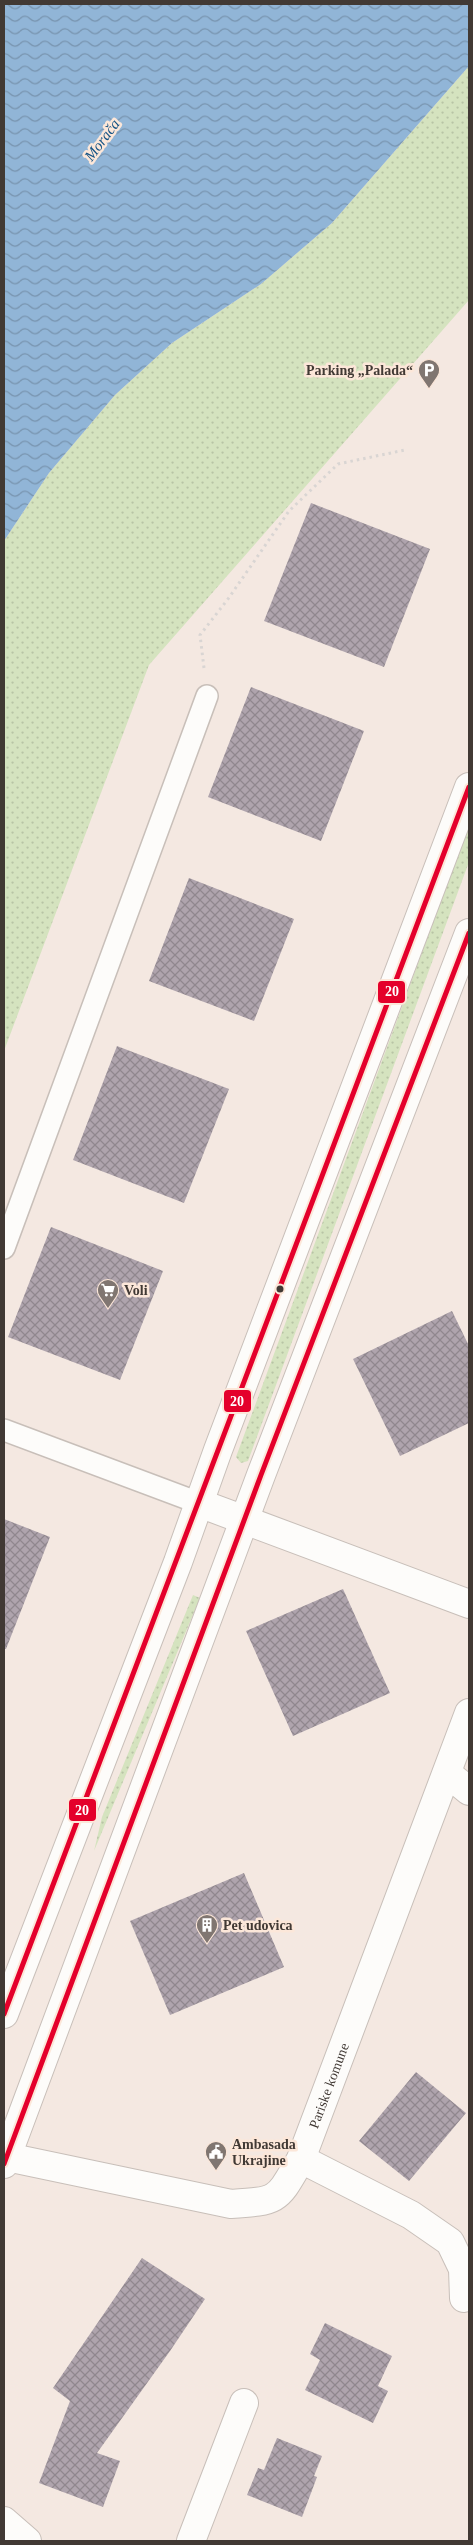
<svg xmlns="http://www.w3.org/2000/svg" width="473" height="2545" font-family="Georgia,serif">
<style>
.grass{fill:url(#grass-dots)}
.water{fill:url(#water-waves)}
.building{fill:url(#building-cross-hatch)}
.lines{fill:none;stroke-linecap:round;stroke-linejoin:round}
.service-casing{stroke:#c8bfb9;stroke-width:24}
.minor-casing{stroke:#c8bfb9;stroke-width:30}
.secondary-casing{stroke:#c8bfb9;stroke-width:30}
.path{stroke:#d9d5d3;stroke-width:3;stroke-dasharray:2.5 4;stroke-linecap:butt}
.service{stroke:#fdfcfa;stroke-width:21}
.minor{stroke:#fdfcfa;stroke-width:28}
.secondary{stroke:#fdfcfa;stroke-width:28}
.bus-1-casing{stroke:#fce7d9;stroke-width:9}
.bus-1{stroke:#e4002b;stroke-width:5}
.bus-dot{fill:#413934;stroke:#fce7d9;stroke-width:2}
.labels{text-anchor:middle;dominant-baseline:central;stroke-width:5;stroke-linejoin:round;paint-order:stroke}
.poi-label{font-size:14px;font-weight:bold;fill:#413934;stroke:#fce7d9;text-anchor:start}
.street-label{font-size:14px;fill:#413934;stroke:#fce7d9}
.water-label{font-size:15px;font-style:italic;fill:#155385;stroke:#fce7d9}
.line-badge{stroke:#fce7d9;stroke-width:2}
.badge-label{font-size:14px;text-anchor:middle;font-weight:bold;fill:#fff}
</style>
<defs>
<pattern id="grass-dots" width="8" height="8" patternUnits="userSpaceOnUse" patternTransform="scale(1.25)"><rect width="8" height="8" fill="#d5e3bf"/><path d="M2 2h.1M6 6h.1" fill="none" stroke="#b8c4a5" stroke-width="1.8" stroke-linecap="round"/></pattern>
<pattern id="water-waves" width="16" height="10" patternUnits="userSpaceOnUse" patternTransform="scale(1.25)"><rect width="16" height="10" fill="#91b5d7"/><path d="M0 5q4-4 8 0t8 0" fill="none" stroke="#7894af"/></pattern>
<pattern id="building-cross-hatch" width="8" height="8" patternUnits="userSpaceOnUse" patternTransform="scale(1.25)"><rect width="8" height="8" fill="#afa4ad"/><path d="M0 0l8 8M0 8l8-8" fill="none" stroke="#90878e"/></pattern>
</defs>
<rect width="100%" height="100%" fill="#f4e8e1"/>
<!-- grass -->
<path class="grass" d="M469,66V300L149,665L4,1051V541L49,473L115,395L172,343L261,284L332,223Z
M469,825V862L248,1461L241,1463L236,1457Z
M193,1595L200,1598L94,1851L102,1817Z"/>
<!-- water -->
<path class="water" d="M4,4H469V66L332,223L261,284L172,343L115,395L49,473L4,541Z"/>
<!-- building -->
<path class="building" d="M311,503L430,549L384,667L264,621Z
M251,687L364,731L321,841L208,797Z
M189,878L294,919L254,1021L149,981Z
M117,1046L229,1089L184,1203L73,1160Z
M51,1227L163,1271L120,1380L8,1337Z
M452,1311L469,1346V1423L400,1456L353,1359Z
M4,1519L50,1537L6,1649H4Z
M343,1589L390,1693L293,1736L246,1631Z
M244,1873L284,1967L170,2015L130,1921Z
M416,2072L466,2113L409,2181L359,2141Z
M142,2258L205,2299L170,2351L97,2453L120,2461L103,2507L39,2483L70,2401L53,2388Z
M325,2323L392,2356L378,2386L388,2391L373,2423L305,2390L320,2360L310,2354Z
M277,2438L322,2456L314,2476L317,2477L302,2517L247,2495L258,2468L264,2470Z"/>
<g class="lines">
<!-- service casing -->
<g class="service-casing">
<path id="service" d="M4,1248L207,696
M4,1430L199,1503"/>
</g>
<!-- minor casing -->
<g class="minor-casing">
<g id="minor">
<path d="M199,1503L469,1604"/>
<path d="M447,1773L469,1791"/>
<path id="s1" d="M7,2157L231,2204C280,2201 277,2200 301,2159L469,1713"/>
<path d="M301,2159L411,2215L450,2242L463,2269L464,2298"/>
<path d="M4,2521L27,2541"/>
<path d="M191,2541L244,2403"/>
</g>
</g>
<!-- secondary casing -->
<g class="secondary-casing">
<path id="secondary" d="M4,2014L178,1562L218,1450L469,787
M4,2164L261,1475L469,933"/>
</g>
<!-- path -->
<path class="path" d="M204,668L200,635L228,599L289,511L338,464L405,450"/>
<!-- service -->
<use href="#service" class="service"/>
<!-- minor -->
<use href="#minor" class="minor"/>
<!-- secondary -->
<use href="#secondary" class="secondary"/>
<!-- bus-1 casing -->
<g class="bus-1-casing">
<path id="bus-1" d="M4,2014C161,1606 314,1196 469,787
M4,2164L261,1475L469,933"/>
</g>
<!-- bus-1 -->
<use href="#bus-1" class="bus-1"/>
</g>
<!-- icons -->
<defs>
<g id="parking-pin" transform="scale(1.125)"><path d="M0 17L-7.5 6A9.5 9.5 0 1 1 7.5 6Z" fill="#807671" stroke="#fce7d9"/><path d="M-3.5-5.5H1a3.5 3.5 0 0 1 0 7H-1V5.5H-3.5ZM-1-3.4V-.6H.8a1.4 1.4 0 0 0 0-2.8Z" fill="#fff"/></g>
<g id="supermarket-pin" transform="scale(1.125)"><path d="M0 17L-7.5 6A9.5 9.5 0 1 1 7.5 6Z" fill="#807671" stroke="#fce7d9"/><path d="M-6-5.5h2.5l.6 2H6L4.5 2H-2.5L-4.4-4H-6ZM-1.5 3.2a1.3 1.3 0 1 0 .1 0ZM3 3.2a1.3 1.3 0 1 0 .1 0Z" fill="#fff"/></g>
<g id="building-pin" transform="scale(1.125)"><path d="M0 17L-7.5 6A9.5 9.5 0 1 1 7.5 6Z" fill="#807671" stroke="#fce7d9"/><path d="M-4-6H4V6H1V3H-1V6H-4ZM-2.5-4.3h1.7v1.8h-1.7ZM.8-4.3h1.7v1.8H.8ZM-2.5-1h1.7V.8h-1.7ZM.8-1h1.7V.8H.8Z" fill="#fff"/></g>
<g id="civic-pin" transform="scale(1.125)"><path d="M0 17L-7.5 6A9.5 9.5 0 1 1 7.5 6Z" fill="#807671" stroke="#fce7d9"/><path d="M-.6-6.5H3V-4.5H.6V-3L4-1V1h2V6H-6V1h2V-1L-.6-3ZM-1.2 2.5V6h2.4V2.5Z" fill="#fff"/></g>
</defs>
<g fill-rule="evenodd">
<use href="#parking-pin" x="429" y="370"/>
<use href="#supermarket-pin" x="108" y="1290"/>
<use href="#building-pin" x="207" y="1925"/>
<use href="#civic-pin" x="216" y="2152"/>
</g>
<!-- markers -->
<circle class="bus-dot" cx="280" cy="1289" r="4.5"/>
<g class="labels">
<!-- poi labels -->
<g class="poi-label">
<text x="413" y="370" text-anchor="end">Parking „Palada“</text>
<text x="124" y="1290">Voli</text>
<text x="223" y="1925">Pet udovica</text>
<text x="232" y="2144">Ambasada<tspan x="232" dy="16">Ukrajine</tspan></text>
</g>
<!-- street labels -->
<g class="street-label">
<text stroke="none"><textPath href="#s1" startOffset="398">Pariske komune</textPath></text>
</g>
<!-- water labels -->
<g class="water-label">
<text transform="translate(102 140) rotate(-53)">Morača</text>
</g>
</g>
<g class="line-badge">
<rect x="377" y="980" width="29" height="24" rx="5" fill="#e4002b"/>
<rect x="223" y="1389" width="29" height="24" rx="5" fill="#e4002b"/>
<rect x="68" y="1798" width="29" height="24" rx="5" fill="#e4002b"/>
</g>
<g class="badge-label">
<text x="392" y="996">20</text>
<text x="237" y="1406">20</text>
<text x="82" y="1815">20</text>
</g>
<!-- border -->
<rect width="473" height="2545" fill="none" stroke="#413934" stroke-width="10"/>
</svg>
